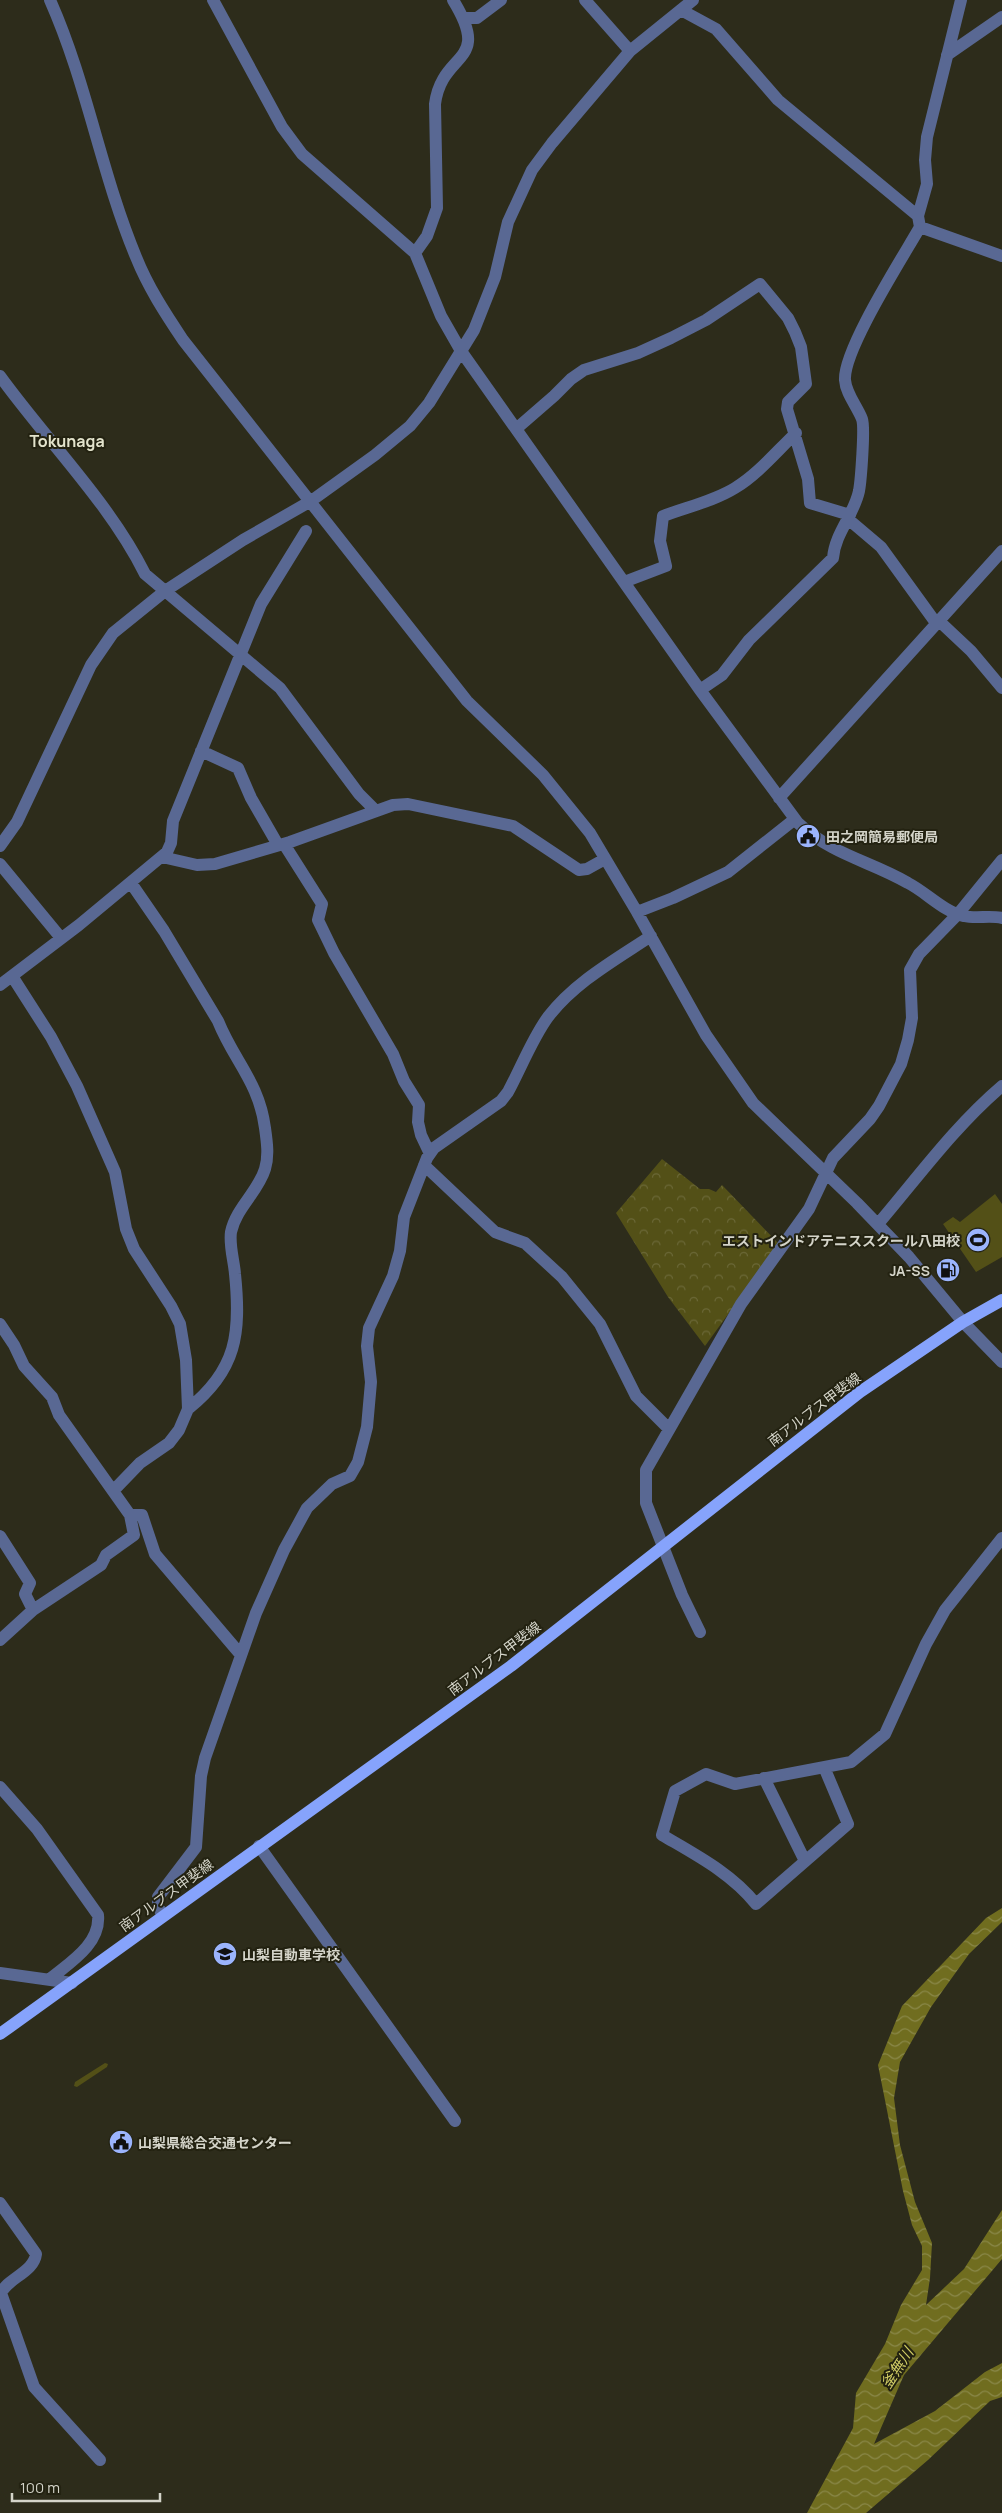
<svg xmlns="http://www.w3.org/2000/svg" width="1002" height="2513" font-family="Manrope,'Noto Sans JP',sans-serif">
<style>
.grass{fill:#535017}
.park{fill:url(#park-crowns)}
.water{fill:url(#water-waves)}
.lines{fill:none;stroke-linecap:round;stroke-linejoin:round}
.minor{stroke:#596893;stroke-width:12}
.major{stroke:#86a3fc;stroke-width:12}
.labels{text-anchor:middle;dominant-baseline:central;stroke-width:4;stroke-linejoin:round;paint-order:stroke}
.poi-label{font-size:14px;font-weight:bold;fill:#d4d4c9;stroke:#232211;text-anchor:start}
.street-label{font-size:14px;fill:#d4d4c9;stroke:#232211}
.water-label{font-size:15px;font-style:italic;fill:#d3cf66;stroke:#232211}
.quarter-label{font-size:16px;font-weight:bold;fill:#e3e3cc;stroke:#232211}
</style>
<defs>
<pattern id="park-crowns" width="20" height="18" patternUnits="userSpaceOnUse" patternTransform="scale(1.25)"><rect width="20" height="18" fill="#535017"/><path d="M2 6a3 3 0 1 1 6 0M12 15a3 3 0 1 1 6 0" fill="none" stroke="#6b6837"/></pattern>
<pattern id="water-waves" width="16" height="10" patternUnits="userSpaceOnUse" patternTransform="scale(1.25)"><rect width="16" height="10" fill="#706d1f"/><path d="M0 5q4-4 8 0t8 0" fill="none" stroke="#8a8849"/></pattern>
</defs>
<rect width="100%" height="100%" fill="#2d2c1b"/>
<!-- grass -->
<path class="grass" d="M995,1194L1002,1204V1257L976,1272L943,1224L953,1217L960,1222Z
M105,2063L108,2064L107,2067L77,2087L74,2086L75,2082Z"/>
<!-- park -->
<path class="park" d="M662,1159L700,1189H709L716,1192L722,1185L779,1244L705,1346L668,1297L616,1213Z"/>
<!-- water -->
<path class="water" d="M1002,1908V1922L969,1954L931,2007L900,2062L894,2098L900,2145L915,2202L932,2243L930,2278L926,2305L964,2269L1002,2210V2259L904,2375L874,2444L935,2411L985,2372L1002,2363V2397L990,2401L928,2460L866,2513H807L853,2428L856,2393L885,2344L901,2305L922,2270V2246L912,2225L903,2191L878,2065L902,2006L986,1918Z"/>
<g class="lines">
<!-- minor -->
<path class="minor" d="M50,0C87,83 101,173 136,257C148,287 165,313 183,340L467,701L543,775L590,833L637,912L706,1035L753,1103L857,1203L909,1257L963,1322L1002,1362
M213,0L282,127L302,154L415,253L441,316L461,351L700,690L798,823C834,856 868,860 908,883C926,892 944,912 964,916C976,919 990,915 1002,918
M585,0L630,51
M681,10L716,29L778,100L918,216
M464,18H477L501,0
M947,55L1002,17
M920,227L1002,256
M415,253L427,236L437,208L435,104C442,50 493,65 453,0
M0,376C47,441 109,502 145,574L280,688L359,794L376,811
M516,429L554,396L571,379L584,370L638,353L671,338L706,320L760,284L788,318L795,332L801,347L806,384L788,402L787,409L808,479L810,503L850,515
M848,519L881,547L936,623
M624,582L666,566L660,541L663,516C687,507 714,501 735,488C758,474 776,452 796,433
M938,620L971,651L1002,688
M700,690L722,675L749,640L833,558C835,533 854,515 859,491C861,480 865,427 862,419C857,406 846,394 845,380C843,350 903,257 920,227L918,216L927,184L925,160L927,137L961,0
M201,751L238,768L251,798L278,845
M779,798L1002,551
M284,844L322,904L318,920L334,953L393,1054L404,1081L419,1105L418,1122L421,1135L430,1154
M0,846L17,822L91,665L113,633L165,591L243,540L311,501L375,455L410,426L429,403L474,330L495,277L508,222L532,170L552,143L630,51L693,0
M162,857L197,865L215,864L290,842L393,805L408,804L513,826L579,870L587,869L605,859
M0,864L61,938
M131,883L164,931L218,1021C234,1061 259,1082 265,1128C267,1142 269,1156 265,1169C258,1192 236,1208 231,1232C229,1245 234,1261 235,1274C241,1333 237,1370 188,1409
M637,912L673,898L728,872L795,819
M12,976L51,1037L77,1086L115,1172L126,1229L134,1249L171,1306L180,1324L186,1360L188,1409L179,1430L169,1443L140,1463L113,1491
M0,985L79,925L167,852L171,843L173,821L261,604L306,531
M424,1165L495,1232L525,1243L562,1277L600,1324L636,1396L668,1428
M878,1224C918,1177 955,1126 1002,1086
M0,1324L14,1345L24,1366L52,1397L59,1415L130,1515L134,1535L106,1555L101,1565L33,1610L0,1640
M130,1515H142L155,1554L241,1655
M0,1536L30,1583L25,1594L33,1610
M700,1632L682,1595L646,1503V1470L741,1304L809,1209L833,1158L870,1119L879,1106L901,1064L908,1040L912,1018L910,970L919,954L958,914L1002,860
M824,1767L848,1824L756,1904C731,1873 696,1855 662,1835L675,1791L706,1774L735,1784L851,1762L885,1734L926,1644L945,1610L1002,1538
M764,1778L805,1861
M0,1787L37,1829L98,1915C101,1944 69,1963 50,1979
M259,1846L455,2121
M163,1915L158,1907V1897L196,1847L201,1776L205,1758L256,1613L284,1550L307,1508L332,1484L350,1476L358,1462L367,1427L371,1382L367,1346L369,1328L393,1276L400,1251L404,1217L427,1158L434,1148L501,1101L508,1092C521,1068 532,1039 548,1017C575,982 615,960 651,936
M0,1973L72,1983
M0,2203L36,2254C34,2272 8,2278 1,2293L34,2387L100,2460"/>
<!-- major -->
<path class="major" d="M0,2034L511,1666L860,1392L963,1322L1002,1300"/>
</g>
<!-- icons -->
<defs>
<g id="civic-disc" transform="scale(1.25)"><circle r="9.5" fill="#9bb4fd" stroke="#232211"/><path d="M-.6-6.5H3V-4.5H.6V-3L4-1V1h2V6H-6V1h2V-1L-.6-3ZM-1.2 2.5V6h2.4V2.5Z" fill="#111"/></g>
<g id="stadium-disc" transform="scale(1.25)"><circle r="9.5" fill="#9bb4fd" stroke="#232211"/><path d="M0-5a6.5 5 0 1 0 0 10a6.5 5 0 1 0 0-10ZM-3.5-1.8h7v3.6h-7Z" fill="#111"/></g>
<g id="fuel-disc" transform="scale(1.25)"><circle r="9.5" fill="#9bb4fd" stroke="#232211"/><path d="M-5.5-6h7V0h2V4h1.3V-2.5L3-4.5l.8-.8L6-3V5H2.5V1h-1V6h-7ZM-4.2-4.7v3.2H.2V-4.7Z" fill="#111"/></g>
<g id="school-disc" transform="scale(1.25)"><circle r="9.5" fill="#9bb4fd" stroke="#232211"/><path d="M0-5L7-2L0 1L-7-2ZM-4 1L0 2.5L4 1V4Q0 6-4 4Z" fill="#111"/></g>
</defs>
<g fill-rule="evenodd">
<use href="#civic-disc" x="808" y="836"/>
<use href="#stadium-disc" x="978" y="1240"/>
<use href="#fuel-disc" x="948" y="1270"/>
<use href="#school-disc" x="225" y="1954"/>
<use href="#civic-disc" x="121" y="2142"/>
</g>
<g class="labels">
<!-- poi labels -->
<g class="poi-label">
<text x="826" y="836">田之岡簡易郵便局</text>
<text x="960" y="1240" text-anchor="end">エストインドアテニススクール八田校</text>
<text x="930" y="1270" text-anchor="end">JA-SS</text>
<text x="242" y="1954">山梨自動車学校</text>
<text x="138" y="2142">山梨県総合交通センター</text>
</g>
<!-- street labels -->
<g class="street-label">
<text transform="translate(814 1409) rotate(-37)">南アルプス甲斐線</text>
<text transform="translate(494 1658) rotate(-37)">南アルプス甲斐線</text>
<text transform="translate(166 1895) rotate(-36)">南アルプス甲斐線</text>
</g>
<!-- water labels -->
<g class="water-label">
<text transform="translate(897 2368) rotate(-57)">釜無川</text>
</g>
<!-- quarter labels -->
<g class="quarter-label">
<text x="67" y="441">Tokunaga</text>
</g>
</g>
<!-- scale -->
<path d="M12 2493v8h148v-8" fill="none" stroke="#d4d4c9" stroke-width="2.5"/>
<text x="20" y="2493" font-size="15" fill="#d4d4c9" stroke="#232211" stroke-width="4" paint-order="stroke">100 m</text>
</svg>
